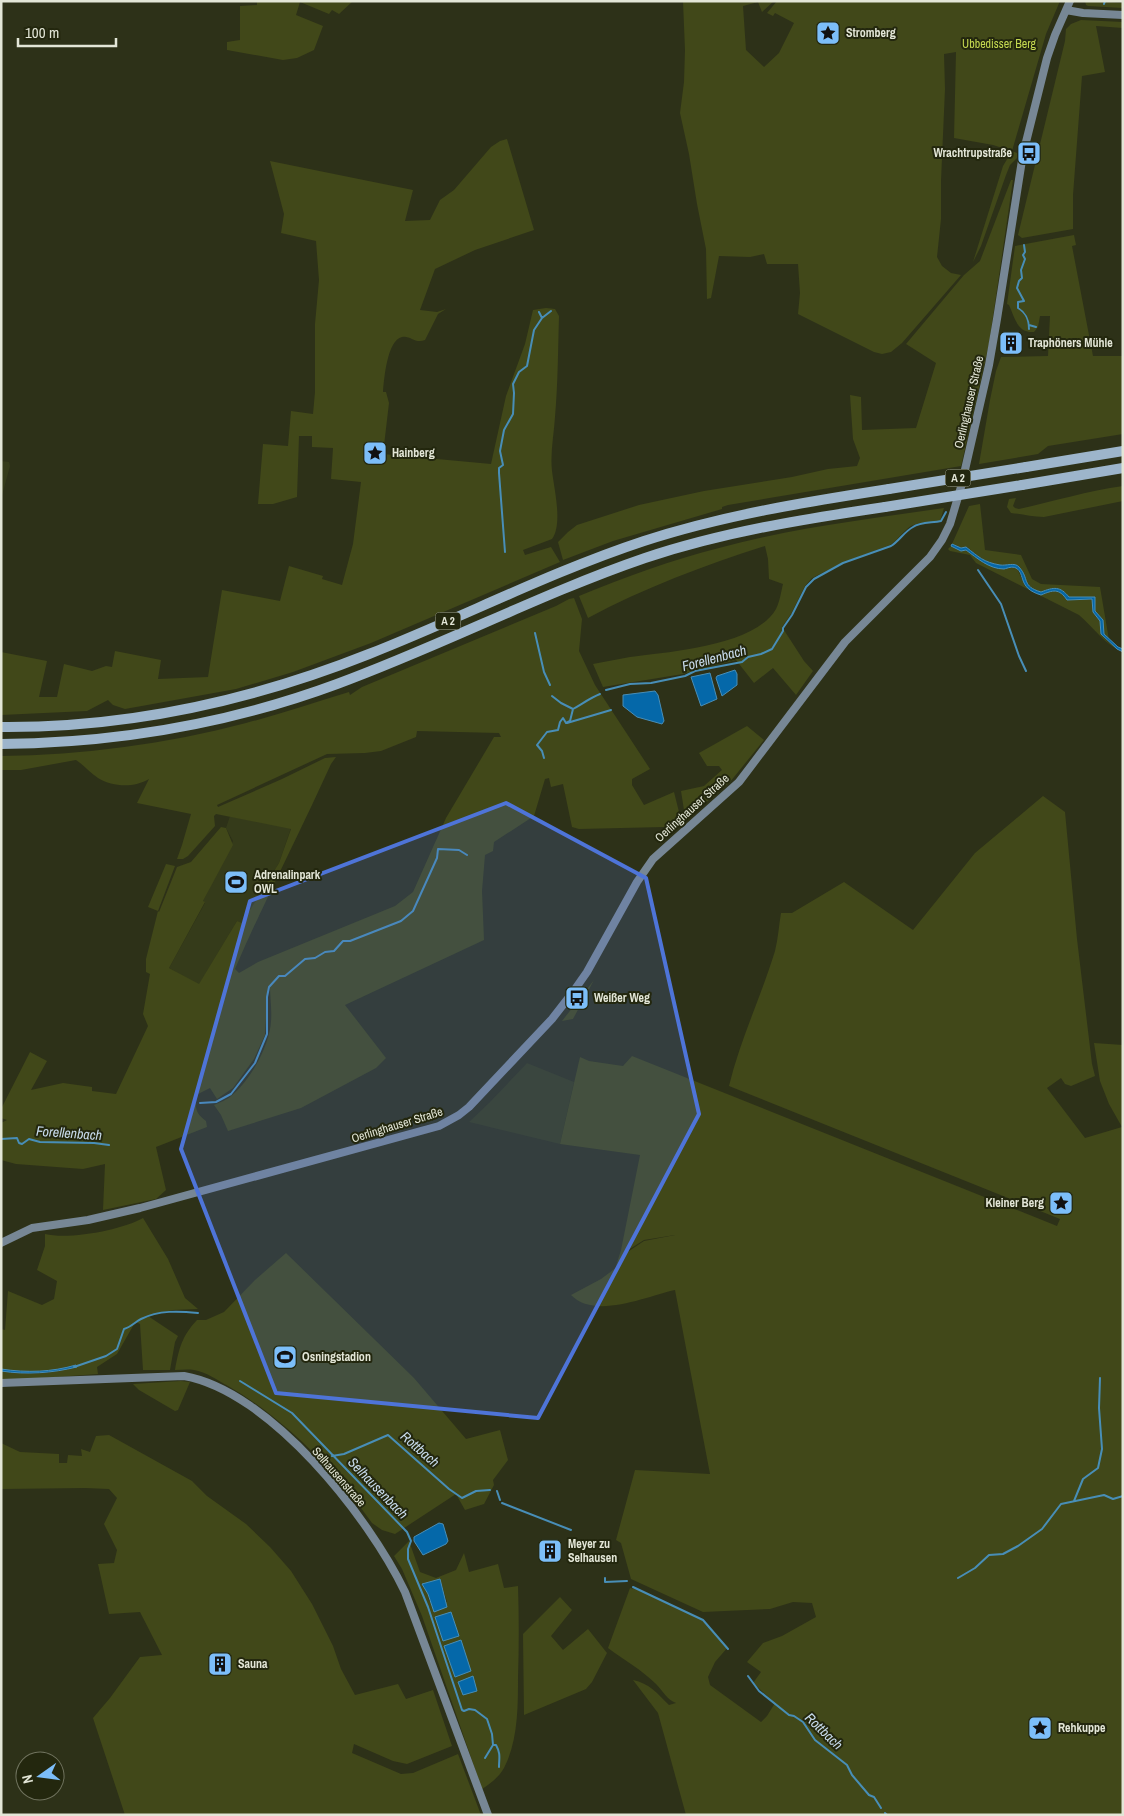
<svg xmlns="http://www.w3.org/2000/svg" width="1124" height="1816" font-family="'Archivo Narrow',sans-serif">
<style>
.built{fill:#353b1a}
.green{fill:#414819;fill-rule:evenodd}
.water{fill:#0568a9;stroke:#488eb7}
.lines{fill:none;stroke-linecap:round;stroke-linejoin:round}
.stream{stroke:#488eb7;stroke-width:2}
.secondary{stroke:#778795;stroke-width:8}
.highway{stroke:#9db5cb;stroke-width:10}
.highway-bridge{stroke:#9db5cb;stroke-width:10}
.marked{fill:#4e74d8;fill-opacity:0.2;stroke:#4e74d8;stroke-width:4;stroke-linejoin:round}
.labels{text-anchor:middle;dominant-baseline:central;stroke-width:4;stroke-linejoin:round;paint-order:stroke}
.shield{fill:#23270e;stroke:#a9ad9b;stroke-width:1}
.shield-label{font-size:11px;font-weight:bold;fill:#e3e6d7}
.poi-label{font-size:12px;font-weight:bold;fill:#e3e6d7;stroke:#23270e;text-anchor:start}
.park-label{font-size:12px;fill:#c4d850;stroke:#23270e}
.street-label{font-size:12px;fill:#e3e6d7;stroke:#23270e}
.water-label{font-size:14px;font-style:italic;fill:#c8dbec;stroke:#23270e}
</style>
<rect width="100%" height="100%" fill="#2d3118"/>
<!-- built -->
<path class="built" d="M1,461L9,462L10,466L1,499Z
M230,816L291,828L279,863L242,924L237,921L199,985L169,968L205,903L203,901L233,841L226,828Z
M527,1063L574,1082L560,1144L469,1122L489,1103Z"/>
<!-- green -->
<path class="green" d="M257,1H353L339,14L332,10L329,14L300,2L296,15L323,26L314,50L297,58L283,60L227,50V42L240,40V6L257,5Z
M683,1H774L762,12L758,2L743,6L746,50L764,67L779,53L794,23L775,13L773,16L767,13L777,1H1060L1046,34L1012,151L1017,153V158L1010,165L1006,175L981,246L973,262L1003,166L1012,151L993,145L954,138L956,52L944,54L945,89L941,181V219L937,257L942,266L951,273L961,275L902,343L891,352L882,354L874,352L798,314L800,293L798,264H767L764,254L750,257L719,256L711,298L707,299L706,249L697,204L689,154L680,113L684,82L685,50Z
M1085,1L1122,3L1123,8L1088,6L1086,5Z
M1081,20L1123,22V28L1096,26L1105,72L1082,76L1073,195V229L1022,238L1018,235L1065,41L1066,29L1071,24Z
M507,139L534,230L475,250L435,269L420,310L437,312L446,309L438,314L425,340C415,344 410,335 402,337C387,340 384,380 383,392H386L389,403L383,454L491,464L506,396L525,344L533,310L546,308L555,309L559,316C558,349 558,383 555,417C554,434 550,453 552,471C554,488 563,524 552,539L523,550L525,555L551,547L560,562L371,643L293,672L236,689L125,709L113,705L108,700L87,711L1,715V652L47,661L39,697H57L64,664L92,671L106,666L112,667L115,651L161,660L158,679L208,677L222,590L280,601L289,566L323,576L322,579L342,585L353,544L361,482L331,479L333,448L312,447V436H299L297,497L273,504H258L263,444L288,446L291,411L313,414L315,392V324L319,280L316,241L281,233L284,214L270,161L413,190L405,221L430,220L440,200L454,190L491,147L500,141Z
M1011,180H1013L989,344L961,466L728,505L722,507V509L613,541L563,560L558,542L568,532L577,525L639,505L704,491L792,477L828,469L857,466L860,458L853,439L850,395L861,397L862,430L916,428L936,363L906,344L964,275L980,261Z
M1074,235L1076,245L1072,246L1093,356H1123V434L1048,446L1038,454L979,464L990,400L996,371L1001,357L1048,356L1050,316H1040L1038,327L1034,332C1017,333 1015,318 1009,305L1007,304L1015,246Z
M1123,486V501L1044,517C1032,517 1022,514 1011,513L1007,507L1009,499L1016,498L1013,506L1015,508L1019,509C1054,501 1088,491 1123,486Z
M980,504L985,550L1021,555L1032,579L1041,584L1100,587L1109,640L1104,634L1102,620L1095,611V597H1069C1061,586 1053,587 1041,593C1021,586 1030,579 1019,567C1015,562 1006,566 1000,565C983,562 979,557 967,547L962,548L952,544L969,506Z
M944,508L940,521C931,522 919,522 911,526C903,531 898,540 890,545L842,563L812,578L805,586L791,614L782,627L804,661L813,671L796,695L773,668L754,683L736,660L683,674L603,687L593,664C605,662 618,659 630,657C668,652 755,646 776,609C780,601 781,592 783,584L769,579L768,559L765,546C705,565 644,588 588,618L579,596C625,577 671,560 719,548C792,528 869,519 944,508Z
M951,546L961,551L966,550C980,561 995,570 1014,567L1017,568L1025,586L1041,595C1053,590 1059,588 1067,600L1092,599L1093,612L1100,621L1101,634L1108,642L1123,652C1105,645 1094,628 1079,615L976,563L970,555L950,551L948,549Z
M574,598L582,619L579,651L595,685L650,769L632,779V785L644,805L674,792L680,816L664,827L579,829L572,827L563,784L551,787L549,778L545,779L534,816L494,842L493,851L485,855L482,891L484,940L345,1005L386,1058L376,1068L301,1108L228,1131L221,1115L214,1105C220,1102 227,1100 231,1096C250,1081 270,1045 271,1021C272,1010 270,998 270,986H268L265,1035L254,1059L233,1088L217,1099L210,1088L198,1094C194,1106 195,1113 206,1121L207,1127L156,1147L166,1190L156,1199L103,1210L105,1164L83,1169L16,1164L1,1160V1123L7,1120L1,1118V1109L30,1052L47,1061L31,1090L63,1083L92,1087V1091L116,1094L148,1026L143,1014L150,974L146,972V959L158,911L148,907L166,864L175,866L158,911L159,912L177,867L191,862L221,827L226,828L233,845L203,901L205,902L169,968L199,984L237,921L242,923L279,863L291,829L216,814L214,816L215,826L188,856L183,859H177L182,845L191,814L137,803L149,779C134,788 113,787 98,778C90,773 84,765 76,760L21,770H1V756C83,755 166,744 246,723C281,714 315,702 349,692L350,695L362,687L556,606L569,599ZM417,731L499,733L501,737H494L446,818L413,892L395,906L258,962L239,973L235,969C265,899 300,833 331,764L336,757L325,758L282,779L218,807L217,805L327,754L365,753L381,751L416,737Z
M747,726L764,740L730,782L690,816L687,815L684,810L681,791L704,786L722,770L719,766H707L699,753Z
M1043,796L1065,812L1077,939L1092,1064L1095,1076L1071,1086L1065,1084L1061,1078L1047,1088L1085,1138L1122,1127L1109,1104L1100,1081L1094,1043L1123,1045V1815H686L658,1713L633,1680C649,1683 658,1694 669,1705L676,1703C667,1700 663,1691 656,1684C642,1670 624,1660 608,1648L630,1588L640,1590L700,1618L728,1647L715,1662L708,1677L710,1685L761,1722L767,1716L775,1703L753,1683L761,1672L747,1662L763,1643L782,1636L816,1617L812,1603L793,1602L770,1609L703,1612L631,1579L621,1543L616,1540L635,1470L710,1474L675,1290C647,1296 595,1320 571,1295L601,1279L617,1267L626,1253L644,1241L675,1235L644,1240L625,1252L616,1266L621,1250L640,1155L560,1144L580,1057L589,1061L623,1066L632,1056L1057,1226L1060,1219L729,1086C740,1040 761,997 775,951C778,939 779,925 781,913H792L844,882L913,930L975,853Z
M594,980L573,1019L562,1021Z
M143,1218L168,1259L185,1298L198,1309L173,1310L148,1316L178,1336L175,1342L170,1370H143L140,1324L136,1322L133,1326L117,1354L97,1367L98,1374L14,1380L1,1379V1371C27,1375 52,1375 76,1365C52,1372 27,1373 1,1369V1329L5,1330L8,1291L42,1305L54,1299L57,1281L37,1270L45,1246V1234C69,1240 122,1230 143,1218Z
M286,1253L414,1378L466,1439L500,1430L508,1460L493,1480L494,1485L484,1504L465,1510L456,1494L395,1534L382,1530L372,1523C335,1470 284,1418 228,1386C217,1380 206,1372 194,1370C187,1369 181,1370 175,1370C179,1348 182,1336 197,1320H206L224,1312L255,1280Z
M181,1381L190,1382L178,1410L175,1411L139,1390L133,1384Z
M109,1435L192,1481L207,1496L246,1524L270,1547L291,1571L312,1604L333,1646L341,1669L355,1695L398,1684L406,1699L433,1690L452,1746L407,1764L393,1761L354,1744L352,1753L401,1774L413,1773L458,1754L481,1815H125L93,1718L110,1698L140,1657L162,1655L140,1612L109,1614L98,1564L114,1563L117,1550L104,1524L117,1498L109,1489L85,1488L1,1489V1443L20,1452L59,1454V1463H67L68,1455L82,1456L81,1449L90,1452L96,1436Z
M409,1541L420,1572L436,1578L456,1570L464,1553L469,1572L498,1564L504,1588L518,1586C519,1617 519,1647 518,1678C518,1707 518,1741 504,1768C499,1777 491,1783 482,1789L422,1616L402,1569L394,1556ZM440,1579L447,1602L429,1601L428,1594Z
M560,1597L572,1610L551,1636L563,1650L588,1629L607,1653L592,1682L586,1689L524,1715L523,1634Z"/>
<!-- water -->
<path class="water" d="M952,544L961,548L966,547C979,557 983,562 1000,565C1006,566 1015,562 1019,567C1030,579 1021,586 1041,592C1054,587 1060,586 1069,597H1095V611L1103,620L1104,634L1118,647L1123,649V652L1117,649L1101,634L1100,621L1093,612L1092,599L1067,600C1059,588 1053,590 1041,595C1017,588 1026,574 1016,568C1012,566 1008,568 1004,569C989,569 977,558 966,550L961,551L951,546Z
M735,670L737,674V685L722,696L716,678L717,676Z
M710,673L717,699L701,706L691,677Z
M655,691L658,695L664,721L662,724L637,717L623,706V695Z
M76,1365L77,1367C52,1373 27,1375 1,1371V1369C27,1373 52,1372 76,1365Z
M439,1523L443,1524L448,1541L446,1544L423,1555L414,1541V1537Z
M440,1579L447,1607L434,1612L428,1594L422,1584Z
M451,1612L459,1636L443,1641L435,1617Z
M461,1640L471,1671L455,1677L444,1646Z
M473,1676L477,1691L463,1695L458,1682Z"/>
<g class="lines">
<!-- stream -->
<path class="stream" d="M1104,4L1105,1
M1024,245L1025,252L1023,255L1025,259L1021,270L1022,278L1019,281L1017,288L1024,301L1018,302V308C1026,313 1029,319 1029,329
M539,312L542,318
M1029,325L1036,327
M964,433L968,418
M505,552L499,473V468L503,465L500,451L504,430L513,414L514,393L513,384L519,372L527,366L534,330L542,318L551,311
M978,570L1001,604L1019,656L1026,671
M535,633L544,672L550,685
M606,690L630,684L651,683L685,676L695,671L742,662L748,657L761,654L772,649L783,631V628L792,615L806,587L814,579L843,563L891,546C899,541 904,532 913,527C920,522 932,523 941,521L946,512
M552,696L561,703L573,709
M567,723L611,710
M544,758L542,751L537,745L547,732L558,730L560,722L563,718L566,723L570,721L573,709C582,704 590,698 600,694
M200,1103L216,1102L231,1094L255,1063L267,1034V997L269,987L279,976H285L305,959L315,958L325,952L334,951L343,941H350L401,921L413,911L437,858L438,849L459,850L467,855
M1,1139L17,1138L19,1143L22,1144L29,1139L40,1142L94,1143L109,1145
M74,1367L106,1356L117,1349L124,1329C131,1327 135,1322 141,1319C159,1310 179,1311 198,1313
M240,1381L292,1413L407,1532L411,1541L408,1549V1559L428,1607L462,1710L464,1711L469,1709L475,1710L487,1719L492,1734L493,1745H496C501,1754 499,1758 499,1767
M332,1456L344,1454L388,1435L449,1489L462,1498L476,1491L490,1490
M497,1491L500,1500
M1074,1501L1083,1479L1098,1468L1102,1449L1099,1408L1100,1378
M502,1503L571,1530
M605,1578V1582L627,1581
M958,1578L975,1568L989,1555L1003,1554L1018,1546L1042,1529L1061,1504L1104,1495L1113,1499L1123,1496
M633,1587L703,1620L728,1649
M748,1676L759,1691L789,1715L794,1716L803,1722L815,1740L847,1765L852,1775L869,1795L874,1797L881,1808
M485,1758L493,1745
M885,1813L887,1815"/>
<!-- secondary -->
<path class="secondary" d="M1066,10L1083,13L1123,15
M1,1243L32,1228L88,1220L140,1208L439,1126L459,1115L469,1107L552,1019L573,992L587,972L637,882L653,859L739,782L845,642L930,557L942,540L950,524L961,487L989,365L997,319L1023,154L1047,58L1055,35L1070,1
M1,1383L184,1376C270,1391 369,1517 405,1592L488,1815"/>
<!-- highway -->
<path class="highway" d="M1026,467L1123,451
M1022,485L1123,468
M1,727C127,728 251,701 369,654C461,618 550,572 644,541C724,515 806,502 889,489
M1,744C116,743 229,724 337,684C441,646 540,594 645,558C723,532 804,519 885,507"/>
<!-- highway-bridge -->
<path class="highway-bridge" d="M889,489L1026,467
M885,507L1022,485"/>
</g>
<!-- marked area -->
<path class="marked" d="M506,803L646,878L699,1114L538,1418L276,1393L181,1149L250,901Z"/>
<!-- icons -->
<defs>
<g id="sight-square" transform="scale(1.25)"><rect x="-9" y="-9" width="18" height="18" rx="4" fill="#7cbef9" stroke="#23270e"/><path d="M0-6L1.8-2.2L6-1.7L2.9 1.2L3.7 5.4L0 3.3L-3.7 5.4L-2.9 1.2L-6-1.7L-1.8-2.2Z" fill="#111"/></g>
<g id="bus-square" transform="scale(1.25)"><rect x="-9" y="-9" width="18" height="18" rx="4" fill="#7cbef9" stroke="#23270e"/><path d="M-5-6H5V4H4V6H2V4H-2V6H-4V4H-5ZM-3.5-4V0h7V-4ZM-3.5 1.2v1.5H-2V1.2ZM2 1.2v1.5H3.5V1.2Z" fill="#111"/></g>
<g id="building-square" transform="scale(1.25)"><rect x="-9" y="-9" width="18" height="18" rx="4" fill="#7cbef9" stroke="#23270e"/><path d="M-4-6H4V6H1V3H-1V6H-4ZM-2.5-4.3h1.7v1.8h-1.7ZM.8-4.3h1.7v1.8H.8ZM-2.5-1h1.7V.8h-1.7ZM.8-1h1.7V.8H.8Z" fill="#111"/></g>
<g id="stadium-square" transform="scale(1.25)"><rect x="-9" y="-9" width="18" height="18" rx="4" fill="#7cbef9" stroke="#23270e"/><path d="M0-5a6.5 5 0 1 0 0 10a6.5 5 0 1 0 0-10ZM-3.5-1.8h7v3.6h-7Z" fill="#111"/></g>
</defs>
<g fill-rule="evenodd">
<use href="#sight-square" x="828" y="33"/>
<use href="#bus-square" x="1029" y="153"/>
<use href="#building-square" x="1011" y="343"/>
<use href="#sight-square" x="375" y="453"/>
<use href="#stadium-square" x="236" y="882"/>
<use href="#bus-square" x="577" y="998"/>
<use href="#sight-square" x="1061" y="1203"/>
<use href="#stadium-square" x="285" y="1357"/>
<use href="#building-square" x="550" y="1551"/>
<use href="#building-square" x="220" y="1664"/>
<use href="#sight-square" x="1040" y="1728"/>
</g>
<g class="labels">
<!-- shield labels -->
<g class="shield">
<rect x="945.5" y="469.5" width="25" height="17" rx="4"/>
<rect x="435.5" y="612.5" width="25" height="17" rx="4"/>
</g>
<g class="shield-label">
<text x="958" y="478">A 2</text>
<text x="448" y="621">A 2</text>
</g>
<!-- poi labels -->
<g class="poi-label">
<text x="846" y="33">Stromberg</text>
<text x="1012" y="153" text-anchor="end">Wrachtrupstraße</text>
<text x="1028" y="343">Traphöners Mühle</text>
<text x="392" y="453">Hainberg</text>
<text x="254" y="875">Adrenalinpark<tspan x="254" dy="14">OWL</tspan></text>
<text x="594" y="998">Weißer Weg</text>
<text x="1044" y="1203" text-anchor="end">Kleiner Berg</text>
<text x="302" y="1357">Osningstadion</text>
<text x="568" y="1544">Meyer zu<tspan x="568" dy="14">Selhausen</tspan></text>
<text x="238" y="1664">Sauna</text>
<text x="1058" y="1728">Rehkuppe</text>
</g>
<!-- park labels -->
<g class="park-label">
<text x="999" y="44">Ubbedisser Berg</text>
</g>
<!-- street labels -->
<g class="street-label">
<text transform="translate(969 402) rotate(-77)">Oerlinghauser Straße</text>
<text transform="translate(692 808) rotate(-42)">Oerlinghauser Straße</text>
<text transform="translate(397 1125) rotate(-17)">Oerlinghauser Straße</text>
<text transform="translate(339 1477) rotate(49)">Selhausenstraße</text>
</g>
<!-- water labels -->
<g class="water-label">
<text transform="translate(714 658) rotate(-15)">Forellenbach</text>
<text transform="translate(69 1133) rotate(4)">Forellenbach</text>
<text transform="translate(420 1449) rotate(41)">Rottbach</text>
<text transform="translate(378 1488) rotate(46)">Selhausenbach</text>
<text transform="translate(824 1731) rotate(44)">Rottbach</text>
</g>
</g>
<!-- border -->
<rect width="1124" height="1816" fill="none" stroke="#e3e6d7" stroke-width="5"/>
<!-- north arrow -->
<g transform="translate(40 1776) rotate(256)"><circle r="24" fill="#23270e" stroke="#70735e"/>
<path d="M0-4L9 19L0 12L-9 19Z" fill="#7cbef9"/>
<text y="-8" font-size="14" font-weight="bold" text-anchor="middle" fill="#e3e6d7">N</text>
</g>
<!-- scale -->
<path d="M18 38v8h98v-8" fill="none" stroke="#e3e6d7" stroke-width="2.5"/>
<text x="25" y="38" font-size="15" fill="#e3e6d7" stroke="#23270e" stroke-width="4" paint-order="stroke">100 m</text>
</svg>
